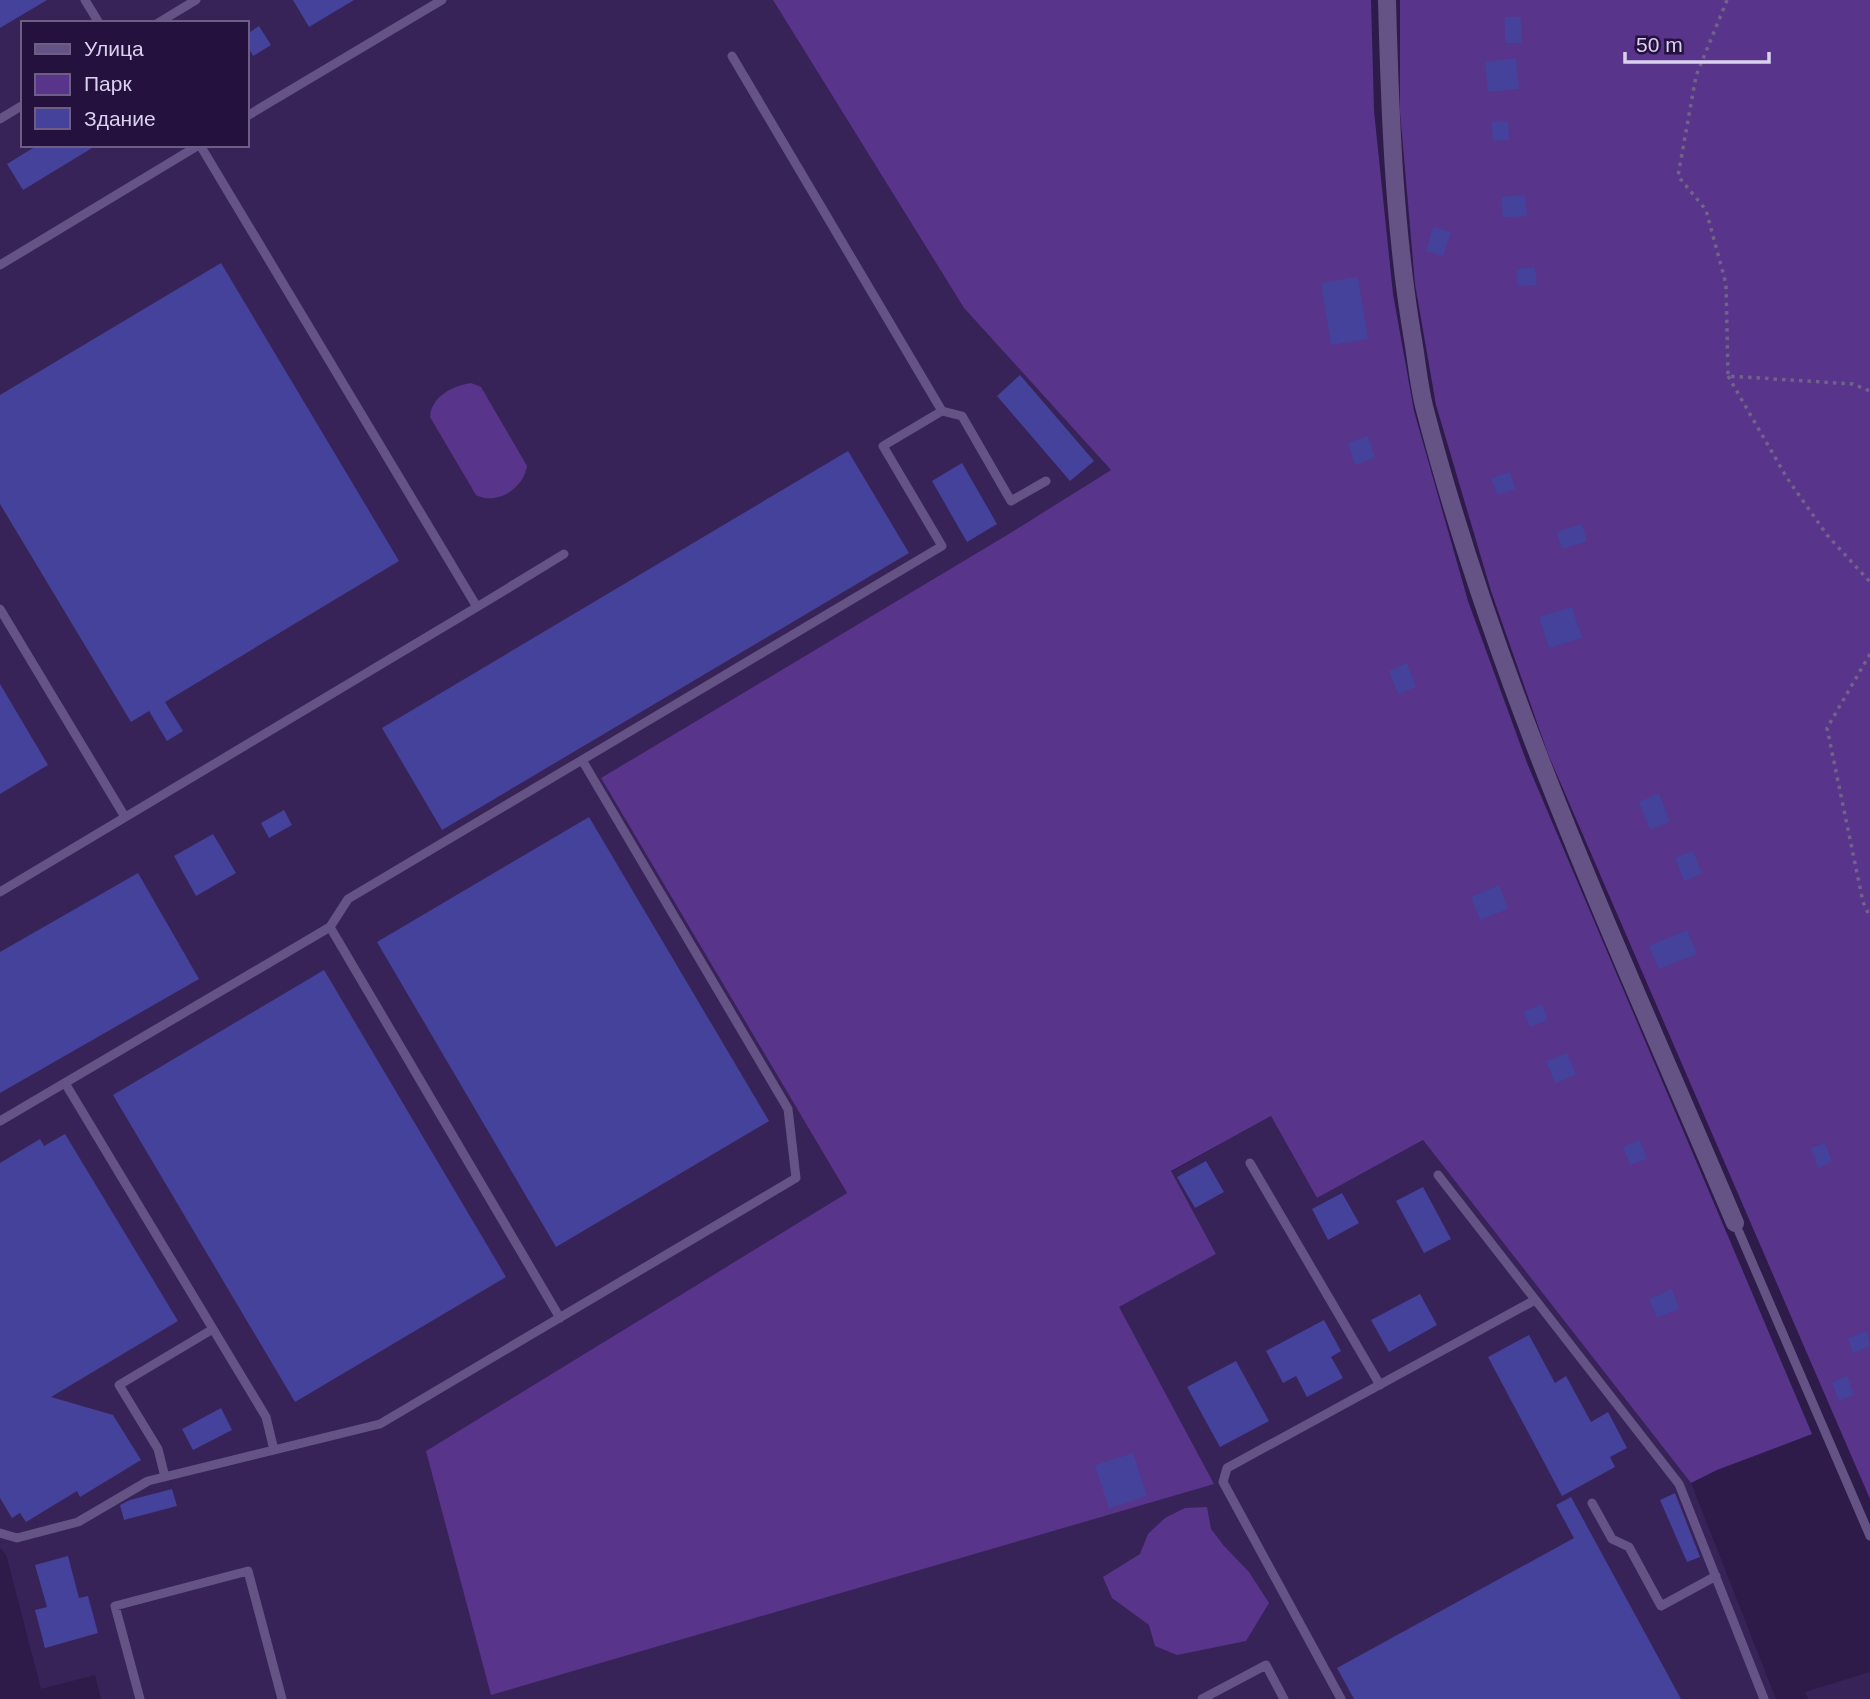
<svg xmlns="http://www.w3.org/2000/svg" width="1870" height="1699" font-family="Helvetica,sans-serif">
<style>
.built{fill:#382358;fill-rule:evenodd}
.green{fill:#58348b}
.building{fill:#44429a}
.lines{fill:none;stroke-linecap:round;stroke-linejoin:round}
.path{stroke:#716289;stroke-width:3.5;stroke-dasharray:3.5 5;stroke-linecap:butt}
.service{stroke:#655386;stroke-width:9}
.minor{stroke:#655386;stroke-width:18}
</style>
<rect width="100%" height="100%" fill="#2e1b49"/>
<!-- built -->
<path class="built" d="M0,0H773L964,308L1111,470L1007,535L601,778L847,1193L426,1451L1213,1484L1118,1307L1216,1254L1171,1172L1271,1116L1317,1198L1423,1140L1691,1483L1776,1699H101L95,1675L41,1689L6,1554L0,1548ZM23,23H247V145H23Z
M1870,1672V1699H1808L1805,1692Z"/>
<!-- green -->
<path class="green" d="M773,0H1371L1374,111L1393,294L1414,411L1468,601L1527,763L1812,1434L1717,1470L1691,1483L1423,1140L1317,1198L1271,1116L1171,1171L1216,1254L1119,1307L1214,1484L491,1695L426,1451L847,1193L601,778L1007,535L1111,470L964,308Z
M1400,0H1870V1499L1548,754L1491,591L1436,405L1415,284L1400,112Z
M471,383L481,387L527,466C524,488 497,506 476,495L430,417C431,397 452,386 471,383Z
M1207,1507L1211,1529L1224,1546L1249,1572L1269,1603L1246,1641L1177,1655L1155,1646L1149,1625L1112,1598L1103,1577L1140,1554L1148,1534L1165,1518L1185,1508Z"/>
<!-- building -->
<path class="building" d="M0,0H47L0,28Z
M293,0H354L309,27Z
M1505,17H1521L1522,43H1505Z
M259,26L271,45L253,56L247,45V34Z
M1516,58L1519,89L1488,92L1485,62Z
M1508,121L1509,140L1493,141L1491,122Z
M38,145H97L23,190L7,164Z
M1525,195L1527,216L1503,218L1501,197Z
M1433,227L1451,232L1443,256L1426,251Z
M221,263L399,561L165,702L183,731L167,741L149,711L131,722L0,504V395Z
M1535,267L1537,285L1518,286L1516,269Z
M1358,277L1368,339L1331,345L1321,283Z
M1020,375L1094,461L1070,481L997,396Z
M1368,436L1375,458L1355,465L1348,443Z
M848,451L909,553L442,830L382,728Z
M962,463L997,524L967,542L932,481Z
M1510,472L1515,489L1497,495L1491,478Z
M1582,524L1587,541L1562,549L1556,532Z
M1572,607L1582,638L1549,648L1539,617Z
M1407,663L1416,687L1398,694L1389,671Z
M0,684L48,765L0,794Z
M1659,793L1670,822L1650,830L1639,802Z
M284,810L292,825L269,838L261,823Z
M589,817L769,1121L556,1247L377,942Z
M213,834L236,873L196,896L174,856Z
M1693,851L1702,874L1684,881L1675,858Z
M138,873L199,979L0,1093V952Z
M1499,885L1508,909L1480,920L1471,897Z
M1687,930L1697,954L1659,969L1649,946Z
M324,970L506,1277L295,1402L113,1095Z
M1542,1004L1548,1020L1530,1027L1523,1012Z
M1567,1053L1576,1075L1555,1083L1546,1061Z
M65,1134L178,1321L51,1397L113,1415L141,1460L80,1497L77,1491L26,1522L20,1513L12,1518L0,1498V1163L40,1139L44,1146Z
M1640,1140L1647,1159L1630,1165L1623,1147Z
M1825,1143L1832,1162L1818,1168L1811,1148Z
M1206,1161L1224,1192L1195,1208L1177,1177Z
M1423,1187L1451,1239L1424,1253L1396,1201Z
M1342,1193L1359,1223L1328,1240L1312,1209Z
M1672,1289L1679,1309L1657,1318L1649,1299Z
M1420,1294L1437,1325L1389,1352L1371,1320Z
M1324,1320L1341,1351L1331,1357L1343,1378L1307,1397L1296,1376L1283,1383L1266,1351Z
M1867,1331L1870,1346L1853,1353L1848,1338Z
M1529,1335L1555,1383L1566,1376L1591,1422L1608,1412L1627,1448L1610,1457L1615,1467L1562,1496L1488,1357Z
M1236,1361L1269,1421L1220,1447L1187,1387Z
M1847,1376L1854,1395L1839,1401L1832,1382Z
M221,1408L232,1430L193,1450L182,1429Z
M1133,1453L1147,1496L1109,1509L1095,1465Z
M172,1489L177,1506L124,1520L120,1505L130,1500Z
M1675,1493L1700,1557L1687,1562L1660,1500Z
M1571,1497L1681,1699H1354L1337,1668L1574,1538L1556,1505Z
M68,1556L79,1598L88,1596L98,1633L45,1648L35,1610L47,1607L35,1565Z"/>
<g class="lines">
<!-- path -->
<path class="path" d="M1727,0L1696,76L1678,176L1706,210L1726,284L1728,376L1853,384L1870,391
M1728,376L1787,478L1827,535L1870,582
M1870,654L1827,728L1863,902L1870,917"/>
<!-- service -->
<path class="service" d="M85,0L99,23
M158,23L196,0
M247,116L442,0
M0,119L23,105
M0,265L199,145
M942,411L962,416L1011,501L1046,481
M477,607L564,554
M0,609L125,817
M582,760L942,546L883,446L942,411L732,56
M0,892L477,607L200,145
M330,927L560,1318
M65,1083L213,1329L119,1385L158,1449L165,1477
M0,1121L330,927L348,899L582,760L788,1109L796,1178L380,1424L148,1481L78,1522L17,1538L0,1533
M1250,1163L1380,1385
M1438,1175L1679,1484L1764,1699
M1739,1232L1870,1536
M213,1329L266,1417L274,1450
M1592,1503L1612,1539L1629,1547L1661,1606L1716,1576
M140,1699L115,1606L248,1571L282,1699
M1202,1699L1266,1665L1284,1699
M1341,1699L1223,1482L1227,1468L1535,1300"/>
<!-- minor -->
<path class="minor" d="M1387,0C1390,114 1394,228 1413,340C1417,363 1419,388 1425,410C1498,692 1622,956 1735,1223"/>
</g>
<!-- legend -->
<rect x="21" y="21" width="228" height="126" fill="#24113e" stroke="#6d5e85" stroke-width="2"/>
<rect x="35" y="44" width="35" height="10" fill="#655386" stroke="#6d5e85" stroke-width="2"/>
<text x="84" y="56" font-size="21" fill="#dad1ef">Улица</text>
<rect x="35" y="74" width="35" height="21" fill="#58348b" stroke="#6d5e85" stroke-width="2"/>
<text x="84" y="91" font-size="21" fill="#dad1ef">Парк</text>
<rect x="35" y="108" width="35" height="21" fill="#44429a" stroke="#6d5e85" stroke-width="2"/>
<text x="84" y="126" font-size="21" fill="#dad1ef">Здание</text>
<!-- scale -->
<path d="M1625 52v10h144v-10" fill="none" stroke="#dad1ef" stroke-width="3.5"/>
<text x="1636" y="52" font-size="21" fill="#dad1ef" stroke="#24113e" stroke-width="5" paint-order="stroke">50 m</text>
</svg>
